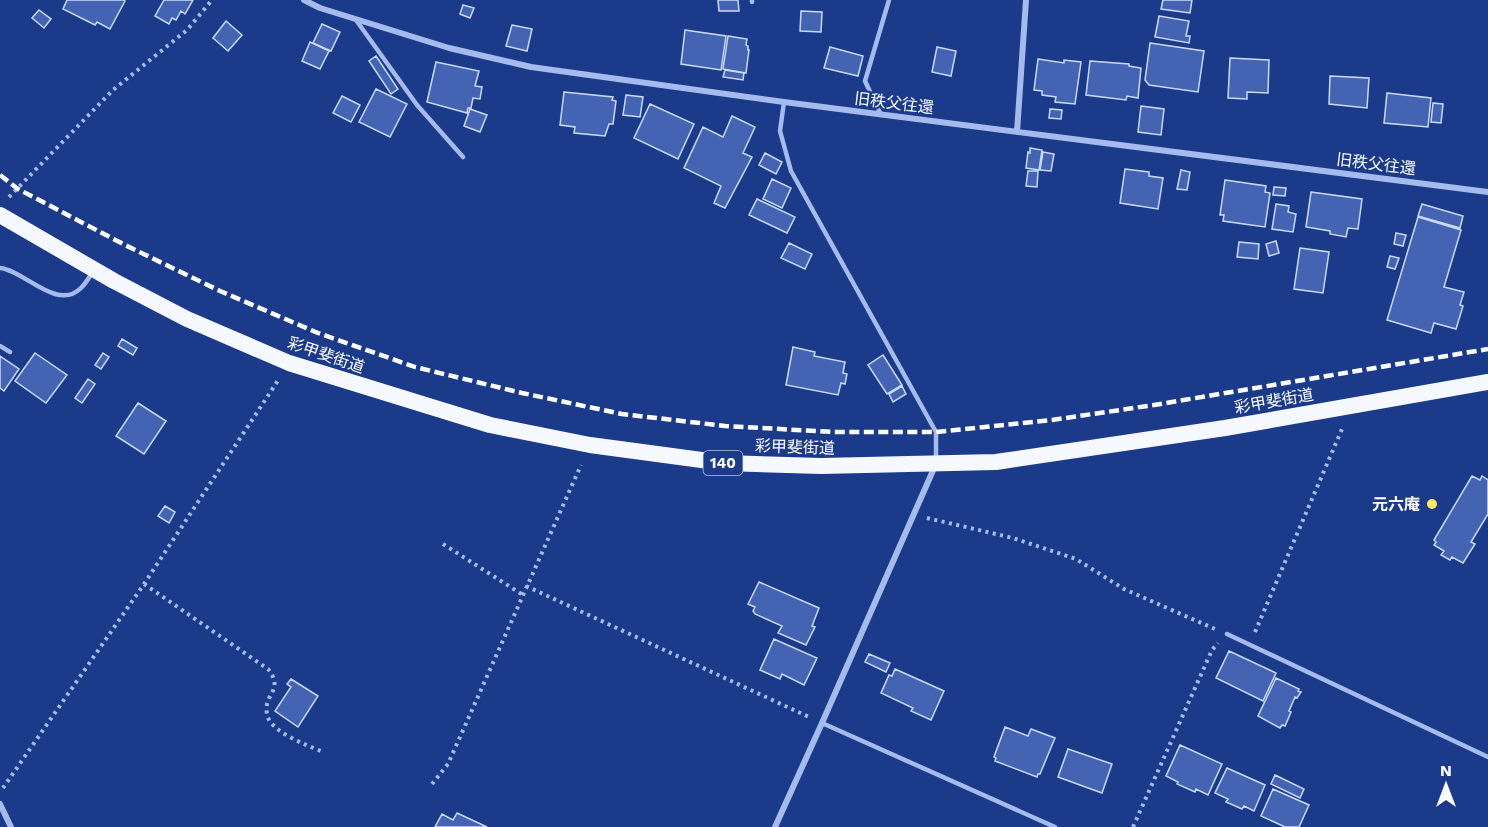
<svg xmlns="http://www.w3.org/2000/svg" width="1488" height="827" font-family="'Work Sans','Noto Sans JP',sans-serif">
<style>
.building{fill:#4463b3;stroke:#cbd9f9;stroke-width:1.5}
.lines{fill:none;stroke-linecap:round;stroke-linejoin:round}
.path{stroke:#a5baed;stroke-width:4;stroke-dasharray:3 4.5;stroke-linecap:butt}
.service{stroke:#a5baed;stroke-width:4.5}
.minor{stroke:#a5baed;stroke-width:6}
.trunk{stroke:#f5f8ff;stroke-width:16}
.rail{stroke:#fff;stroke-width:4.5;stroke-dasharray:10 4.5;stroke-linecap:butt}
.poi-dot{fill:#feea62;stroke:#1b3a8a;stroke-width:2}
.labels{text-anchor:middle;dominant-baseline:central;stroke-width:4.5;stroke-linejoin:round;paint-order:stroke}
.shield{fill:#1b3a8a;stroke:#bbc4dc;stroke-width:1.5}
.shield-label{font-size:15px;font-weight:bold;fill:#fff}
.street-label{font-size:16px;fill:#fff;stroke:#1b3a8a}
.poi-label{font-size:16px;font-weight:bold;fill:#fff;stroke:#1b3a8a;text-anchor:end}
</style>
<rect width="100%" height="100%" fill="#1b3a8a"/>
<!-- building -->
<path class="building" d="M67,0H124L125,1L110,29L97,22L95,25L63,9Z
M164,0H193L185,14L181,11L176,20L172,18L169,24L155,16Z
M718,0H738L739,11H719Z
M1163,0H1192L1190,13L1161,9Z
M463,5L474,8L470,18L460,14Z
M39,10L51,19L44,28L32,18Z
M801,11L822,12L821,32L800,31Z
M1159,16L1189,21L1186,36H1190L1189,43L1155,37Z
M226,21L242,35L228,51L213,38Z
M322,24L340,32L331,51L313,43Z
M512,25L532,29L527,51L506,46Z
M685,30L726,36L721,70L681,64Z
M728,36L747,39L746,45L748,46V50H749L746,73L723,69Z
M310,42L329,51L320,69L302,61Z
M1150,43L1204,51L1198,92L1149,85L1145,80Z
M830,47L863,56L858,76L824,68Z
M937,47L956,51L951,76L932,72Z
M376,56L398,89L391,94L369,61Z
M1230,58L1269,60L1268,93L1247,92V99L1228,98Z
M1038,59L1064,63V60L1081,62L1075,104L1055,102L1056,97L1042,95V91L1034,90Z
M1090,61L1129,64V66L1141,68L1138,98L1127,96L1126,100L1086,95Z
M436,62L479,71L475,86L482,87L480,99L473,98L471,108H468L467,113L427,102Z
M725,70L744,73L743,80L723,77Z
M1330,76L1369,78L1367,108L1329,104Z
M376,89L407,104L390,137L359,122Z
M564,92L613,97L612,100L616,101L613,124H609L605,136L574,133L575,127L560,125Z
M1387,93L1431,98L1428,127L1384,123Z
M626,95L643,97L640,117L623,115Z
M342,96L360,105L351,122L333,113Z
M1433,103L1443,104L1441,123L1431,122Z
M650,104L694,124L678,159L634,138Z
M1141,106L1164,109L1161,135L1138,132Z
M470,109L487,115L480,132L464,126Z
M1050,109L1062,110L1061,119L1049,118Z
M732,116L755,127L743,153L752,157L725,208L714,203L721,186L684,168L703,127L723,137Z
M1030,148L1042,150L1039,170L1026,168L1028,152L1030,153Z
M1043,152L1054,154L1051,171L1040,170Z
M765,153L782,162L776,174L759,165Z
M1125,169L1149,172V176L1163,178L1158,209L1120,203Z
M1181,170L1190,172L1187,190L1177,189Z
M1028,171H1038L1037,187L1026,186Z
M772,179L791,188L782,208L763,199Z
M1225,180L1266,186L1265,192L1270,193L1265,227L1223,221L1224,215H1220Z
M1274,187L1286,188L1285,196L1273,195Z
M1311,192L1362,199L1358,229L1348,228L1346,237L1330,234V231L1306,227Z
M757,199L795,217L787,233L749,215Z
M1276,204L1289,206L1288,212L1296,214L1293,232L1272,229Z
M1422,204L1463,216L1460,228L1418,216Z
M1418,217L1461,230L1444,287L1464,292L1460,305L1463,306L1456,329L1434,323L1431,333L1387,320Z
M1396,233L1406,235L1403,246L1394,244Z
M1276,241L1279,253L1269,256L1266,244Z
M1239,242L1259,244L1258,259L1237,257Z
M789,243L812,254L805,269L781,258Z
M1300,248L1329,252L1323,293L1294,289Z
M1390,256L1399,258L1395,269L1387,267Z
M122,339L137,348L133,355L118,346Z
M793,347L815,352L814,356L845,362L843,373L847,374L845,384L841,383L838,395L786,385Z
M35,353L67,375L46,403L15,381Z
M103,353L109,357L101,369L95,365Z
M883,355L902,385L887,394L868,365Z
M0,356L19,369L4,391L0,388Z
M88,379L95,384L82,403L75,398Z
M902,386L906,394L893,402L889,394Z
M138,403L166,421L144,454L116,436Z
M1472,476L1480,480L1482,476L1488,480V514L1471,542L1475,544L1463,563L1452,557L1450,560L1441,555L1444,551L1434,545L1436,542L1434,540Z
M165,506L175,512L169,523L158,516Z
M759,582L819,608L812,626L815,627L806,645L778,633L782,626L755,614L753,611L755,607L748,604Z
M774,639L817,658L804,685L782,674L780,679L760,670Z
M1229,651L1276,673L1263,701L1216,678Z
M869,654L890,663L886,672L865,662Z
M895,669L944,691L931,720L911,711L913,708L881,693L889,675L892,676Z
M1276,678L1299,689L1298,691L1301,692L1297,698L1295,697L1289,711L1291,712L1285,726L1282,725L1280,728L1258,716Z
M291,679L318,696L298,727L275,711L291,687L287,684Z
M1005,727L1028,736L1031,729L1055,738L1040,774H1038L1037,777L995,761L996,758L994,757Z
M1180,745L1222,764L1208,795L1196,789L1195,792L1177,784L1178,782L1166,776Z
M1068,749L1112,764L1102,793L1058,777Z
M1227,768L1265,785L1254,811L1244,806L1242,809L1226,802L1228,799L1215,793Z
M1275,775L1304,789L1300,798L1271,784Z
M1273,789L1309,805L1299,827H1285L1261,816Z
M457,813L487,827H435L442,814L453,820Z"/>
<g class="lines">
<!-- path -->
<path class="path" d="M9,197L113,90L187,30L212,0
M927,518L1013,538L1076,559L1124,589L1215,629
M443,544L523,595
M144,584L268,669C285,691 263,693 267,714C269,731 306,745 321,751
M526,586L809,717
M1255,632L1342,429
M432,784L448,764L581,465
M3,788L144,584L279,379
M1133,827L1212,650L1218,643"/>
<!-- service -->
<path class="service" d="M752,0V2
M356,20L417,105L463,157
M784,102L780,131L791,171L936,432V460
M881,115L865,81L889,0
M0,268C24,270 57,312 81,288C85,284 89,278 92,273
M0,346L10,352
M1227,634L1488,757
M822,723L1055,827"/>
<!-- minor -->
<path class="minor" d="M304,0L320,8L449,48L531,67L784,102L1488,192
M1017,132L1026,0
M0,804L11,827
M775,827L822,723L935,466"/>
<!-- trunk -->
<path class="trunk" d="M0,215L114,281L187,319L289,363L490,425L590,445L724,463L821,466L996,462L1225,428L1488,382"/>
<!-- rail -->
<path class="rail" d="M0,175L18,189L125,245L220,291L318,333L415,367L522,393L622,414L725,426L834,432H936L1052,420L1154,405L1488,349"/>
</g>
<!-- markers -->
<circle class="poi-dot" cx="1432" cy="504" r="6"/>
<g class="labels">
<!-- shield labels -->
<rect class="shield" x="703.5" y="451" width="39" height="24" rx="4.5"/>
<g class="shield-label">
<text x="723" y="463">140</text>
</g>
<!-- street labels -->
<g class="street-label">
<text transform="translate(894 103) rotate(7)">旧秩父往還</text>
<text transform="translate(1376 164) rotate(7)">旧秩父往還</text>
<text transform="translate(326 355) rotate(19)">彩甲斐街道</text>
<text transform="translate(1274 401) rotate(-10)">彩甲斐街道</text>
<text transform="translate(795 447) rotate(2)">彩甲斐街道</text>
</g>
<!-- poi labels -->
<g class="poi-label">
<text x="1420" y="504">元六庵</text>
</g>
</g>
<!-- north arrow -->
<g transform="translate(1446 785)" stroke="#1b3a8a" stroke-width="4.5" paint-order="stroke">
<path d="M0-4.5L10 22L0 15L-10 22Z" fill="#ffffff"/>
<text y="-9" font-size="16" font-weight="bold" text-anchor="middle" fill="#ffffff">N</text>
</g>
</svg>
